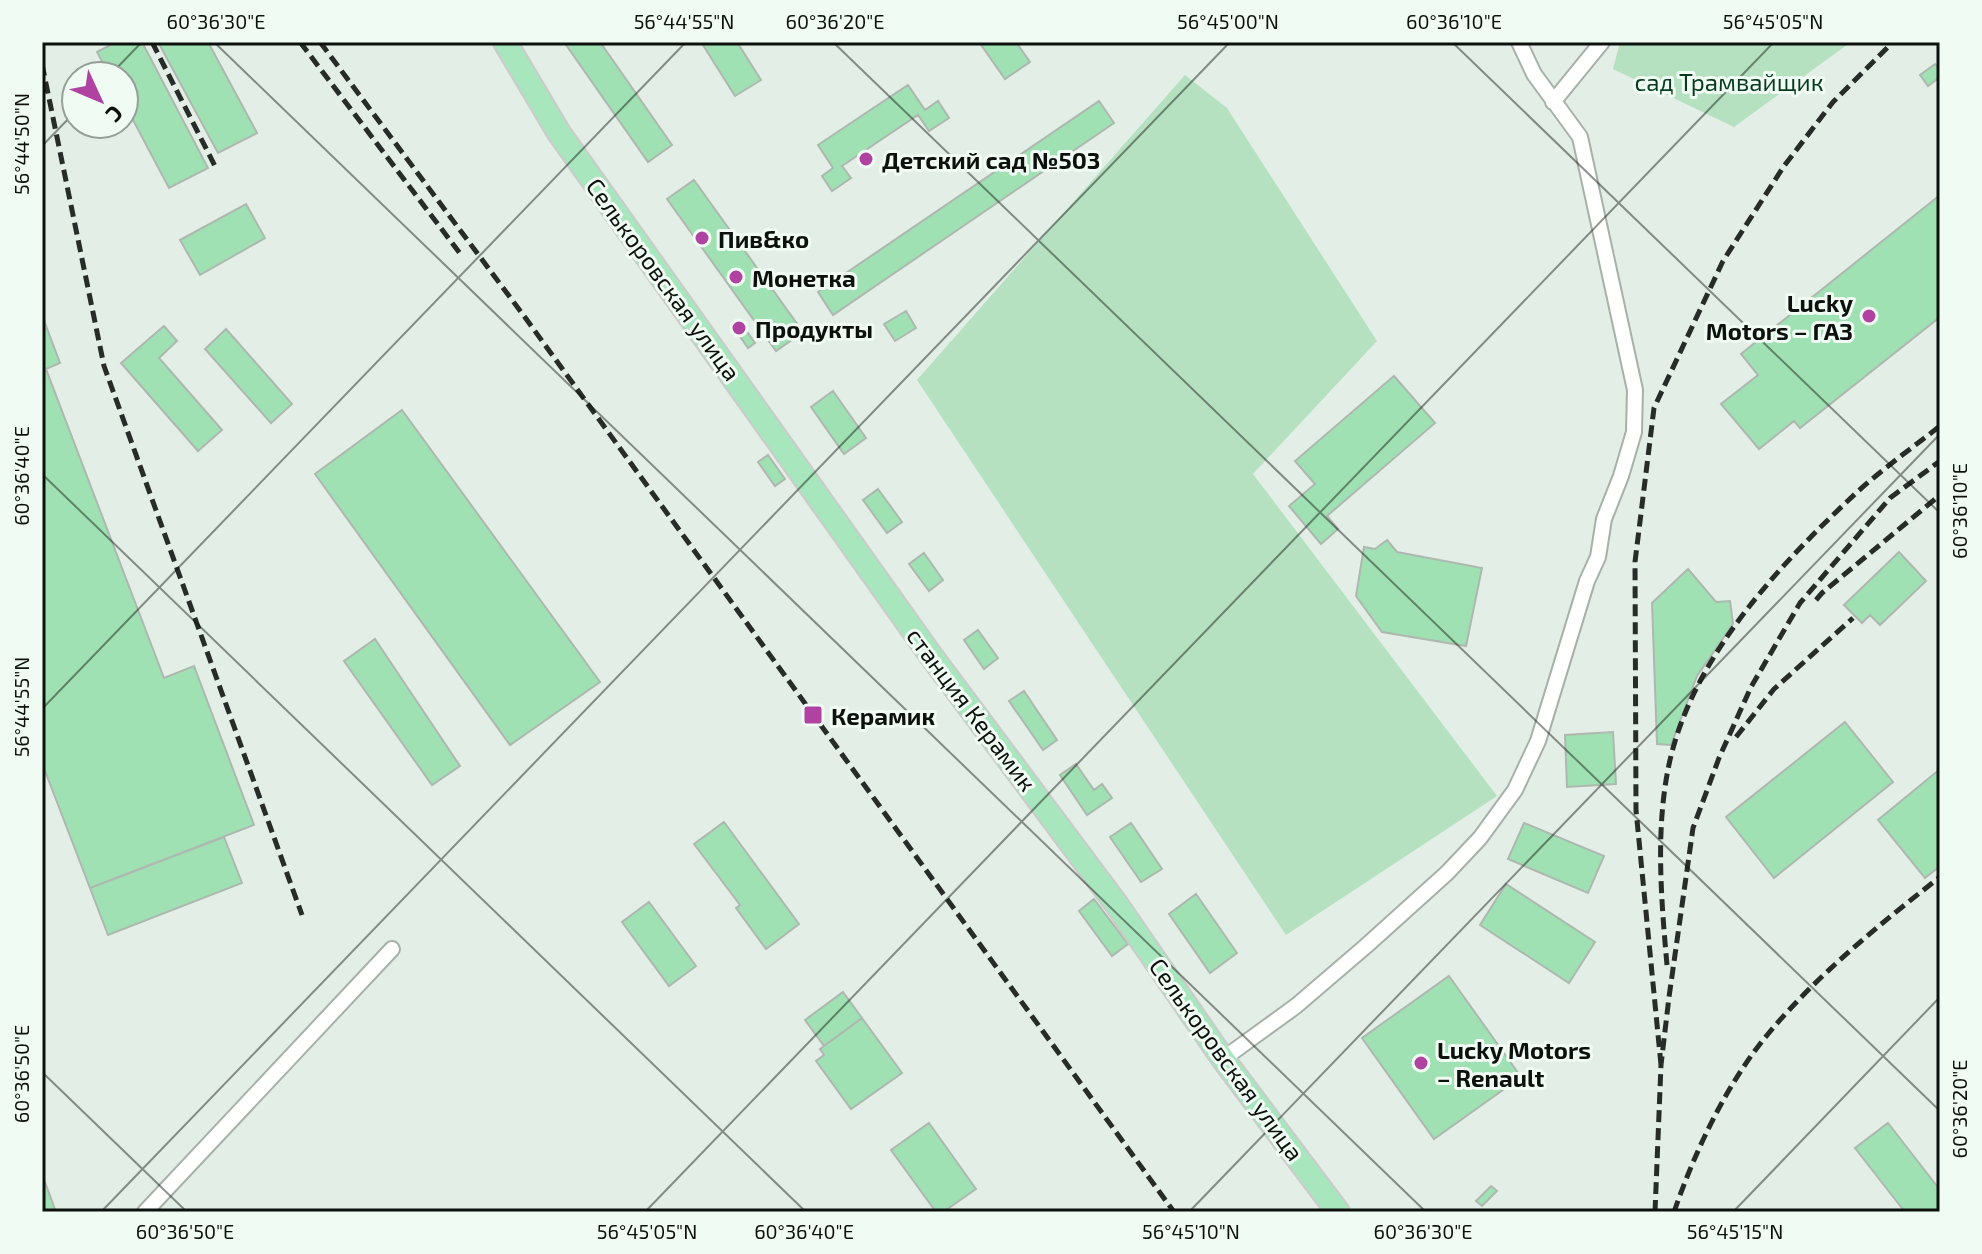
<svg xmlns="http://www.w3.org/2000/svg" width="1982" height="1254" font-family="'Exo 2',sans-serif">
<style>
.green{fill:#b5e1c1}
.building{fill:#a0e1b3;stroke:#adb8b0;stroke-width:2}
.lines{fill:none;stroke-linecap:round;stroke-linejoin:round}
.minor-casing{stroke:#a6b1a8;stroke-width:18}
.primary-casing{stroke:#cacbca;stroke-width:26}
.minor{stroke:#fff;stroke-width:14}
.primary{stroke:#a8e6be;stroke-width:22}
.rail{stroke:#282c29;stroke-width:5;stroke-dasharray:12 6;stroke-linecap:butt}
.ticks{fill:none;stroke:#0d110e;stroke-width:2;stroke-opacity:0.45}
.poi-dot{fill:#b042a1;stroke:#f0fcf3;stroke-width:3}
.labels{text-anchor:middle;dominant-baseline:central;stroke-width:6;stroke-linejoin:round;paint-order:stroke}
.park-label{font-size:24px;fill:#073a1e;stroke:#f0fcf3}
.poi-label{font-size:24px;font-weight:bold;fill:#0d110e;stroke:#f0fcf3;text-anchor:start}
.street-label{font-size:24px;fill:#0d110e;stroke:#f0fcf3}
.neatline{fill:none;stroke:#0d110e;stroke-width:3}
.ticks-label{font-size:20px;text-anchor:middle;fill:#0d110e}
</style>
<rect width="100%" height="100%" fill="#e3eee6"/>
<!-- green -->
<path class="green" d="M1620,42H1851L1734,127L1613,69Z
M1185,75L1227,108L1377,341L1253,474L1497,796L1286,935L917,380Z"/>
<!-- building -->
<path class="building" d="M116,42H142L208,168L169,188L124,103V76H110L97,52Z
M158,42H208L257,133L218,153Z
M564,42H600L672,145L648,162Z
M701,42H737L761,80L735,96Z
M979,42H1016L1030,62L1005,79Z
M1935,64L1940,70V77L1928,86L1920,75Z
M908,85L925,110L938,101L949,118L929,131L918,115L842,166L851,178L832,191L822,176L833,168L818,145Z
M1099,101L1114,123L833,315L818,292Z
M694,180L803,332L776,351L667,199Z
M1940,195V317L1800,428L1794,421L1759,449L1721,404L1758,375L1741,354Z
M246,204L265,238L200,275L180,240Z
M906,311L916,328L895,341L884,324Z
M42,315L60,363L46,369L164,678L194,666L254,825L90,888L42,763Z
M739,320L755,343L748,348L732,325Z
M164,326L177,341L159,358L222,430L198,451L121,363Z
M226,329L292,404L271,423L205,349Z
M1394,376L1435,423L1327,516L1338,529L1321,544L1289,506L1315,484L1295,461Z
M833,391L866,438L844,454L811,407Z
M402,410L600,682L510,745L315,474Z
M768,455L785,479L775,486L758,462Z
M878,489L902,522L887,533L863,500Z
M1387,540L1397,552L1482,568L1466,646L1382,632L1356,596L1364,547L1375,549Z
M1899,552L1926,581L1880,625L1870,615L1862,623L1844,605Z
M924,553L943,580L929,591L909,564Z
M1688,569L1716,602L1730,601L1733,624L1697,676L1671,745L1657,744L1652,603Z
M978,630L998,658L984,669L964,640Z
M375,639L460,766L432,785L344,661Z
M1024,691L1057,740L1043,750L1009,701Z
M1845,722L1893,782L1774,878L1726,817Z
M1613,732L1616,784L1567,787L1565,735Z
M1076,764L1094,790L1102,784L1112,798L1087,815L1060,775Z
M1940,769V866L1925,878L1878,820Z
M724,822L799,924L766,949L736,908L740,905L694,844Z
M1131,823L1162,869L1141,882L1110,837Z
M1524,823L1604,856L1588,893L1508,859Z
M224,837L242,883L108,935L90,888Z
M1506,884L1595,942L1569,983L1480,925Z
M1196,894L1237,953L1210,973L1169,914Z
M1094,899L1128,944L1112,956L1079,911Z
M649,902L696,966L669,986L622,922Z
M1449,976L1521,1077L1434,1139L1362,1038Z
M843,992L862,1018L824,1046L805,1020Z
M862,1018L902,1073L851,1109L816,1061L824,1055L820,1049Z
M929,1123L976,1189L943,1212H936L891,1150Z
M1888,1123L1940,1190V1212H1905L1855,1148Z
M42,1174L56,1212H42Z
M1491,1186L1497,1191L1482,1206L1476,1201Z"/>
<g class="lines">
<!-- minor casing -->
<g class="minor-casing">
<path id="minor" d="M1553,102L1602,42
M1223,1059L1296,1006L1366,946L1447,873L1480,838L1515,790L1538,741L1587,581L1598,557L1604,519L1621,476L1634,432L1635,390L1580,137L1534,74L1519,42
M145,1212L392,949"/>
</g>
<!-- primary casing -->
<g class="primary-casing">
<path id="primary" d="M505,42L559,133L932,657L1117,905L1223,1059L1338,1212"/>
</g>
<!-- minor -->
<use href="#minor" class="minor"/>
<!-- primary -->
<use href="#primary" class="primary"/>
<!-- rail -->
<path class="rail" d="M152,42L216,168
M300,42L462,256
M320,42L524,316L1174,1212
M42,64L104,366L302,915
M1816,600L1822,593L1940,495
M1736,737L1774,689L1853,618
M1667,965C1661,898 1655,826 1670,760C1694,656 1779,565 1855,494C1881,470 1912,448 1940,426
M1661,1065L1636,810L1635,562L1654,408L1723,261L1784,166L1833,102L1893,42
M1655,1212L1661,1065L1669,997L1693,828L1719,758L1751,687L1800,603L1890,498L1940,461
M1674,1212C1695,1151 1727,1083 1768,1034C1816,976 1881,923 1940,877"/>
</g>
<!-- ticks -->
<path class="ticks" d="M214,42L1426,1212M833,42L1940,1111M1452,42L1940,513M109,76L142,42M42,146L76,111M42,474L806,1212M42,709L686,42M42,1072L187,1212M101,1212L1230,42M645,1212L1774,42M1189,1212L1940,434M1733,1212L1940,997"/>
<!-- markers -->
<g class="poi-dot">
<circle cx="866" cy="159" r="8"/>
<circle cx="702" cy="238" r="8"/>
<circle cx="736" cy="277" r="8"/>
<circle cx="1869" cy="316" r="8"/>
<circle cx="739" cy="328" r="8"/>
<rect x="803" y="705" width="20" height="20" rx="4"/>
<circle cx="1421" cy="1063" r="8"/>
</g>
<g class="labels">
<!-- park labels -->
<g class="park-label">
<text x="1729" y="81">сад Трамвайщик</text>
</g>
<!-- poi labels -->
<g class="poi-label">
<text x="882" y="159">Детский сад №503</text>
<text x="718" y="238">Пив&amp;ко</text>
<text x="752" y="277">Монетка</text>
<text x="1853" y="302" text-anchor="end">Lucky<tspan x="1853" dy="28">Motors – ГАЗ</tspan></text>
<text x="755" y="328">Продукты</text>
<text x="831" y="715">Керамик</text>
<text x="1437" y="1049">Lucky Motors<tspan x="1437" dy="28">– Renault</tspan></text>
</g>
<!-- street labels -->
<g class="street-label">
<text transform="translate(664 279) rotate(54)">Селькоровская улица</text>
<text transform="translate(972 709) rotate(53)">станция Керамик</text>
<text transform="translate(1227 1059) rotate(54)">Селькоровская улица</text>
</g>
</g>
<!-- border -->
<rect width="1982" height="1254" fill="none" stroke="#f0fcf3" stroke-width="88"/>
<!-- north arrow -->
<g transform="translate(100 100) rotate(134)"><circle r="38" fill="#f0fcf3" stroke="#959e97" stroke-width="2"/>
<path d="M0-6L14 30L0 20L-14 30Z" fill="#b042a1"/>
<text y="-12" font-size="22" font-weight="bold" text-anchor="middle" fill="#0d110e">С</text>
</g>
<rect x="44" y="44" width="1894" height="1166" class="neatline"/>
<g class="ticks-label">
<text x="216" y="29">60°36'30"E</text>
<text x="684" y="29">56°44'55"N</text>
<text x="835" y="29">60°36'20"E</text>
<text x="1228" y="29">56°45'00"N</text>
<text x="1454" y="29">60°36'10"E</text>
<text x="1773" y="29">56°45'05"N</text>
<text transform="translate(22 144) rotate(-90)" y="7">56°44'50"N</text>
<text transform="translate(22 476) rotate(-90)" y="7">60°36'40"E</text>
<text transform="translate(1960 511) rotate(-90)" y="7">60°36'10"E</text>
<text transform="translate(22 707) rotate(-90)" y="7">56°44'55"N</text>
<text transform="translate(22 1074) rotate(-90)" y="7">60°36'50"E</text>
<text transform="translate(1960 1109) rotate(-90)" y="7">60°36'20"E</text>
<text x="185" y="1239">60°36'50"E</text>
<text x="647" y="1239">56°45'05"N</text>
<text x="804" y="1239">60°36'40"E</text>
<text x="1191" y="1239">56°45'10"N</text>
<text x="1423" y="1239">60°36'30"E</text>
<text x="1735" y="1239">56°45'15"N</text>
</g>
</svg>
